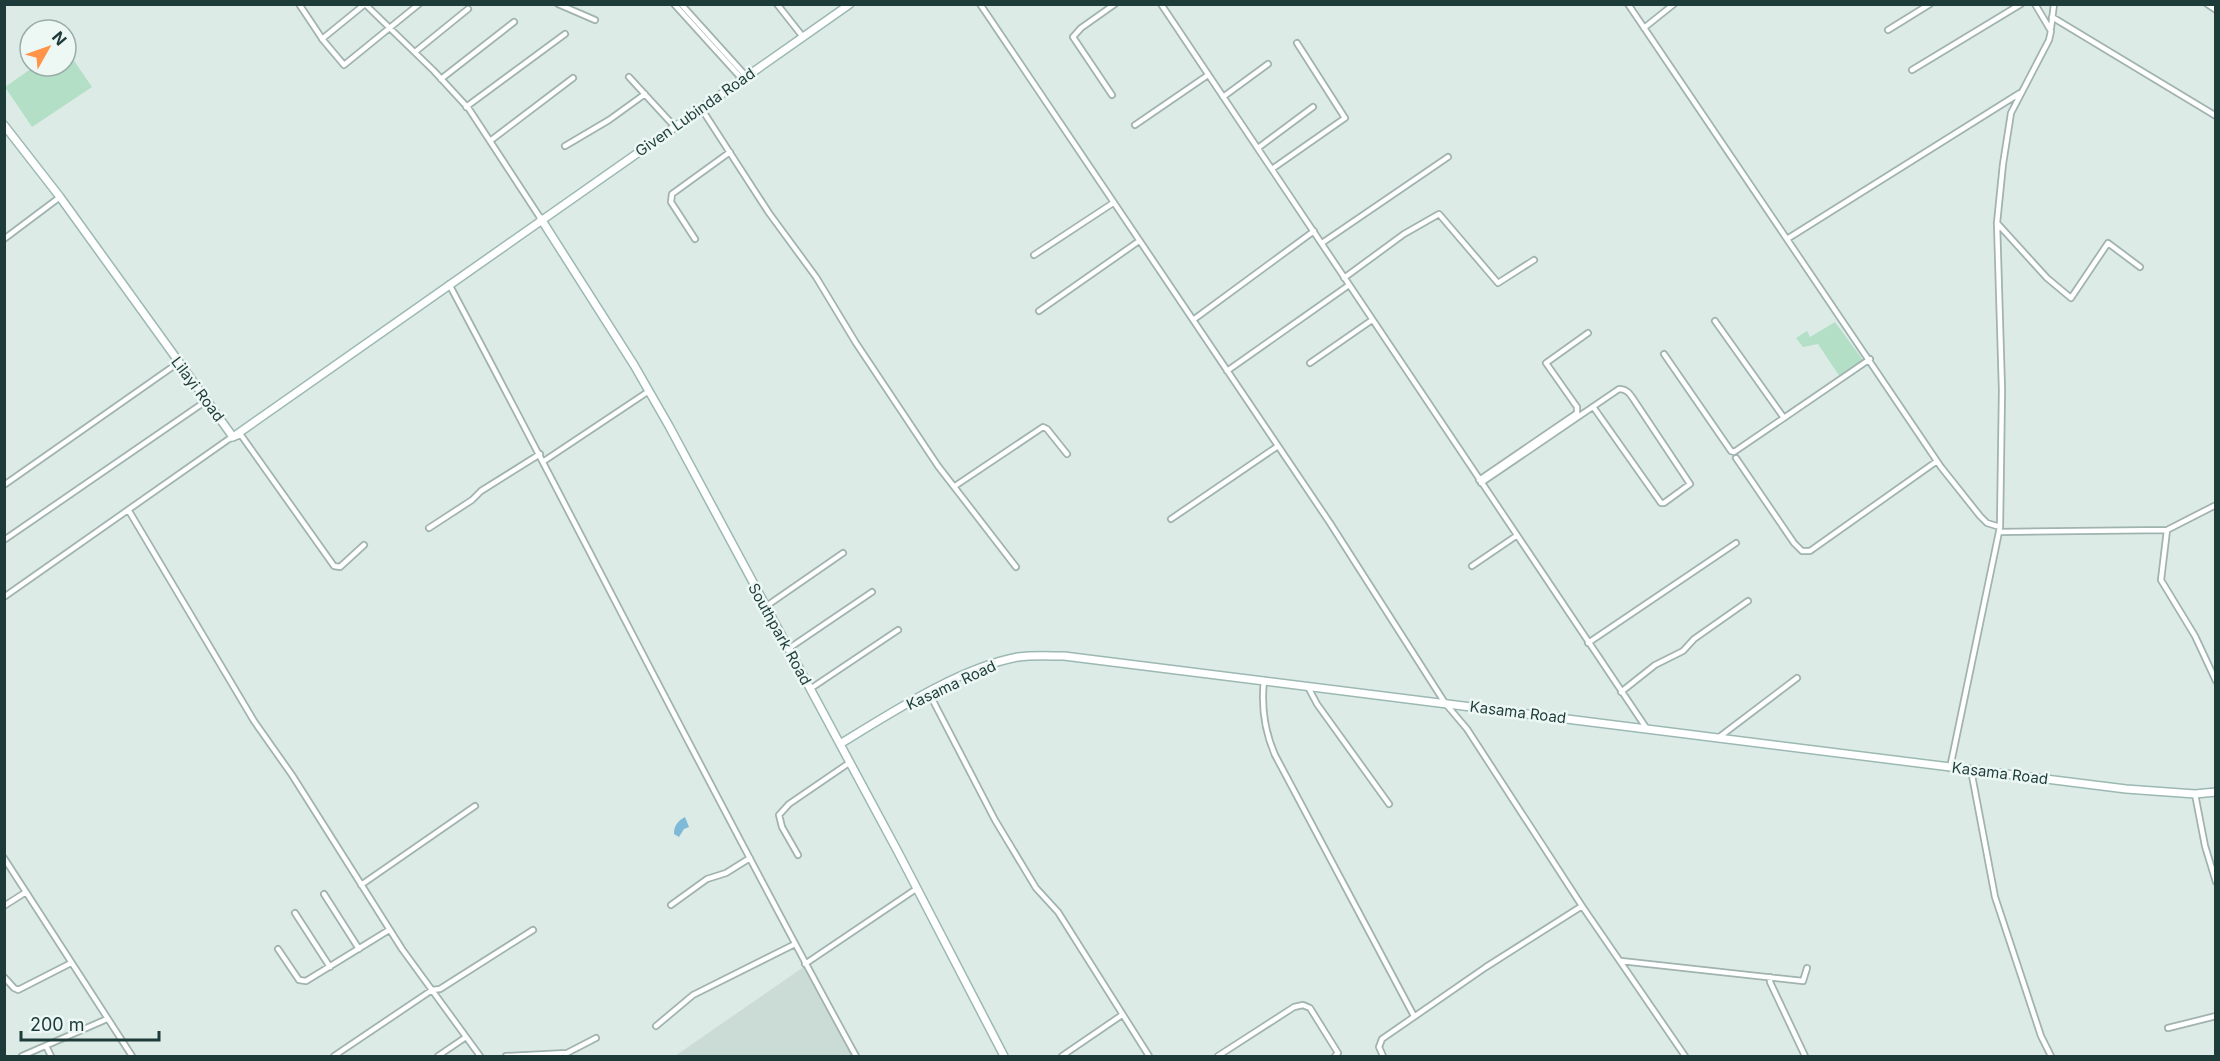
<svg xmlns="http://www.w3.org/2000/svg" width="2220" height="1061" font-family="Inter,sans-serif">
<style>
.built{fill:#cbdbd6}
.green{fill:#b3dfc6}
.water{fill:#7ebad7}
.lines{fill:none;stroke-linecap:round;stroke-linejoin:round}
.street-casing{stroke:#a0b3af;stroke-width:8}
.secondary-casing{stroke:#9bb8b2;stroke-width:10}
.street{stroke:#fff;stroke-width:4.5}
.secondary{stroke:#fff;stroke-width:7}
.labels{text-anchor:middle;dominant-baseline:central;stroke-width:5;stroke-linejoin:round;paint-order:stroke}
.street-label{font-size:15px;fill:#1d3c39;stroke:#edf7f4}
</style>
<rect width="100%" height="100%" fill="#ddebe7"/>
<!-- built -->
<path class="built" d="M805,966L852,1056H675Z"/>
<!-- green -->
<path class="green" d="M66,49L92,87L32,127L5,87L35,66H66Z
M1835,322L1863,360L1840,377L1818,344L1803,347L1796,338L1807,331L1810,337Z"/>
<!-- water -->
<path class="water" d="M685,817L689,827L684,829L679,837L674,834C674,825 678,821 685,817Z"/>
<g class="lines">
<!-- street casing -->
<g class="street-casing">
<path id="street" d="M299,4L323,40L344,65L419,4
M365,4L434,71L469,109L541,219
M558,4L595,20
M674,4L742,79
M681,4L746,76
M777,4L803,37
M980,4L1330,523L1445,703L1467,729L1582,906L1685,1056
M1161,4L1647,729
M1628,4L1941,467L1980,516L1987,523L2000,527
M2207,4L2216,10
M2052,17L2216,116
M1644,28L1674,4
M2051,28L2054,4
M1888,30L1930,4
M322,39L365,4
M415,52L468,9
M1912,70L2021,4
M629,77L674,126
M441,79L514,22
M1112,95L1073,37L1081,28L1115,4
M1223,97L1268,64
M466,107L565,34
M701,108L769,213L816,277L856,343L938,466L1016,567
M1135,125L1208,75
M490,141L573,78
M565,146L609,120L645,94
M1258,148L1313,107
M1272,169L1345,118L1297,43
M1997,223L2047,278L2071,298L2108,243L2140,267
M4,239L60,197
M695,239L671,202L672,194L730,152
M1787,239L2020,93
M1322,243L1448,157
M1034,255L1113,203
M1344,278L1404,234L1439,214L1498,283L1534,260
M449,284C586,541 716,801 856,1056
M1039,311L1139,241
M1193,320L1314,231
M1715,321L1784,418
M1664,354L1731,451L1734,452L1870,359
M1310,363L1372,320
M1227,371L1349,285
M1736,458L1794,543L1802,551H1810L1937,461
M544,461L649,391
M1479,480L1577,413V407L1546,363L1588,333
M1481,483L1619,389C1627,389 1630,394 1634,400L1690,484L1664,503H1661L1594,408
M4,485L178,363
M955,486L1043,427L1047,429L1067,454
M2216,505L2167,530L2161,580L2195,636L2216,681
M129,511L254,721L292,775L402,949L480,1056
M1171,519L1278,446
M429,528L472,500L481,491L540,454
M1999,532L2167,530
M4,540L206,401
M1472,566L1516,536
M4,597L229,439L241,435L334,566L340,567L364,545
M765,607L843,553
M1588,643L1736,543
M788,649L872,592
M1264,680C1261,707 1264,730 1275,755L1414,1016
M1308,687L1317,704L1389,804
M810,689L898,630
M1621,692L1655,665L1683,651L1694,639L1748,601
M929,693L995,820L1036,888L1058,912L1149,1056
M1718,738L1797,678
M1950,768L2000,527L2002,390L1997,223L2003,164L2011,113L2049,40L2051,31L2035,4
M1971,770L1995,897L2041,1036L2051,1056
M2195,794L2205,846L2216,882
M798,855L782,827L779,815L789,804L849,763
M4,858L132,1056
M361,885L475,806
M324,894L359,949
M671,905L707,879L726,873L750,858
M4,906L26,892
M295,913L330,967
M278,949L299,980L306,981L389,930
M1621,961L1803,981L1807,968
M805,964L916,889
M4,977L14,988L18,990L71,963
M1770,977V982L1805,1056
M656,1026L693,995L795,944
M2168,1028L2216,1016
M46,1046L51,1056
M22,1056L107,1019
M334,1056L432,990L440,989L533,930
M438,1056L466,1037
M506,1056L567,1053L596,1038
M1062,1056L1122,1015
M1218,1056L1294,1007L1303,1005L1310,1008L1338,1053L1335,1056
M1383,1056L1379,1047L1382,1039L1486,967L1582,906"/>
</g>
<!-- secondary casing -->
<g class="secondary-casing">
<path id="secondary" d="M4,125L60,197L233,437L850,4
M541,219L634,365L669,426L898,852L1004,1056
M840,744C891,713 959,668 1018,657C1033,655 1049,656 1064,656L2126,789L2195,794L2216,792"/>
</g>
<!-- street -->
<use href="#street" class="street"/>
<!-- secondary -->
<use href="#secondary" class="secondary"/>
</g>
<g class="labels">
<!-- street labels -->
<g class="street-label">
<text transform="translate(695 112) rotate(-35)">Given Lubinda Road</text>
<text transform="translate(198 389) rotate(53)">Lilayi Road</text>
<text transform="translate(780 634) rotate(61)">Southpark Road</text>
<text transform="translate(951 685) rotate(-25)">Kasama Road</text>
<text transform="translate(1518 712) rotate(7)">Kasama Road</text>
<text transform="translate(2000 773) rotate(7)">Kasama Road</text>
</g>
</g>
<!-- border -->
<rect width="2220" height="1061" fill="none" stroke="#1d3c39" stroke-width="12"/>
<!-- north arrow -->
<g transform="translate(48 48) rotate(50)"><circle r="28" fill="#edf7f4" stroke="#9aaca9" stroke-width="1.5"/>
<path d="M0-4.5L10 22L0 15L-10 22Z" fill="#ff9347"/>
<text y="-9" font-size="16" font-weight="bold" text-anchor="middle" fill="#1d3c39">N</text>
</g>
<!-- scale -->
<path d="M21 1031v9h138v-9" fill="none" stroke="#1d3c39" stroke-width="3"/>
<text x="30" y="1031" font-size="18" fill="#1d3c39" stroke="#edf7f4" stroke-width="4.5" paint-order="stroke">200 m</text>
</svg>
